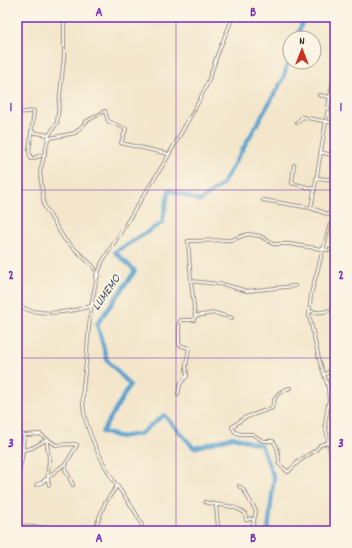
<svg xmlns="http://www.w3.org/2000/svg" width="352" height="548" font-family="Dekko,sans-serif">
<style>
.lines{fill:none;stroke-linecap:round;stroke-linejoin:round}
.river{stroke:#58a2cf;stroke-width:4}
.minor-casing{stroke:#978874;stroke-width:4}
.minor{stroke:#fff;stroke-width:2}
.grid{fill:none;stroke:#7b2cbf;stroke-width:1;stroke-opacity:0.55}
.labels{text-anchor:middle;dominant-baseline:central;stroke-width:3.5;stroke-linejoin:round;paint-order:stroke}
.water-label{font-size:13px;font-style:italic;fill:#475a65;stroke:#fcf5e5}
.neatline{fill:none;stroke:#7b2cbf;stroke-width:1.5}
.grid-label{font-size:13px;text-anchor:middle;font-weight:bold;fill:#7b2cbf}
</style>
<rect width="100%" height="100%" fill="#fcf5e5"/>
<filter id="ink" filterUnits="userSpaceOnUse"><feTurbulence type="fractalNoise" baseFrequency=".025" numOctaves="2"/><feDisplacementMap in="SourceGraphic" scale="8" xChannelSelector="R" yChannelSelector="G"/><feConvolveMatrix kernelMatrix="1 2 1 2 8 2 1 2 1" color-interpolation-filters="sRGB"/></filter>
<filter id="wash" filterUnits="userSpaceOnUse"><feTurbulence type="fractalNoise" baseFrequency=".012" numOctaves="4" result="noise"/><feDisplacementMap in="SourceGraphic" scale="16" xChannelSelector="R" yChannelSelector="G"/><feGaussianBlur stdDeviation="0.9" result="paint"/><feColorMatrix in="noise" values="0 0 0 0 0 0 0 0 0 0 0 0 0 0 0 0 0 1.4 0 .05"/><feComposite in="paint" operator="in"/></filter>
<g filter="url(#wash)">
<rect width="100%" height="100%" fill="#f3e6cb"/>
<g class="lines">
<!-- river -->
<path class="river" d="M297,38L304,17
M268,531L274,478L261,445L233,437L194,448L164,415L140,434L120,437L102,432L130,385L107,360L97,324L135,271L115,252L162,223L169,190L200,201L222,185L283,79L290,57"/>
</g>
</g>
<g filter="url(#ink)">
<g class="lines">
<!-- minor casing -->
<g class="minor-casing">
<path id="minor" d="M64,17V58L57,123L49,135L40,172L44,206L65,240L93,266L97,273L96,277
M328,17L335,23
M319,95L335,98
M17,113L34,111L29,151L31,159L45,154
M297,123L302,117L335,123
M31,132L49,135
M50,138L75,133L87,121L105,111L108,121L126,129L121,143L169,154
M320,152L335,156
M294,165L292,183L314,189
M317,178L335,180
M263,200L311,208L333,216L335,212
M311,208C320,162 326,116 335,70
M330,224L311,294L309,315L319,359L328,387L329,400L325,424L335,477
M191,281L226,285L247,291L295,286
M17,305C22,307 27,310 32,311C52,315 71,312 91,306
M309,311C317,313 328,313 334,307
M232,318L215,313L195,316L191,281L188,241L231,240L248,234L260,236L273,244H289L335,251
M332,336L333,368
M324,375L335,368
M290,388C277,392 275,395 272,408L244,418L232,427L235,432L240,434H252L263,441H273C278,446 279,457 279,464L288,472L299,461L316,450L320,445L327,443
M178,394L180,384L187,376L186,366L189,348L179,345V323L181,320H194L195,316
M17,432L24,435L40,434L56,445L75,444L77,445L67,462L41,483L36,485
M47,440C46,445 49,453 49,459C49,468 46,476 49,485
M23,450L32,448L46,440
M67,462L65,469L73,485
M17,482L22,458L24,435
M239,486L243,489L256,511L253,525L245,531
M205,502C220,507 231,503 245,513L246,520H248L250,518L253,520
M17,526L73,529L81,531
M205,529L209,531
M94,531L105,503L117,486
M144,531C136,506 116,489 105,466C97,451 87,429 84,412C81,397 84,379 86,364C89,329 90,295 102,262L166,160L199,101L208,82L219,50L233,17
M214,531L218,529V526L216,506"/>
</g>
<!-- minor -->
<use href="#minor" class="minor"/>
</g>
</g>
<!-- grid -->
<path class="grid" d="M176,17V531M17,190H335M17,358H335"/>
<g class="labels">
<!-- water labels -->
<g class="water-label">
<text transform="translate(107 293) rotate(-55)">LUMEMO</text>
</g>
</g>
<!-- margin -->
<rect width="352" height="548" fill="none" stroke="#fcf5e5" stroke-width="44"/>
<!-- north arrow -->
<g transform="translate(302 50)"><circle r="19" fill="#fcf5e5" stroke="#afa495"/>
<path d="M0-3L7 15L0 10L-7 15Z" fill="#c8321e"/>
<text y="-6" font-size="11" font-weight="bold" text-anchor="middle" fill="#3b2a1e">N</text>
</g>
<rect x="22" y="22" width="308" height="504" class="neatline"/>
<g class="grid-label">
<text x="99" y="16">A</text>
<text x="253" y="16">B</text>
<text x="11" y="111">1</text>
<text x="341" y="111">1</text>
<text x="11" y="279">2</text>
<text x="341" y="279">2</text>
<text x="11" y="447">3</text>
<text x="341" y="447">3</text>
<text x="99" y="542">A</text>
<text x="253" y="542">B</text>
</g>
</svg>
